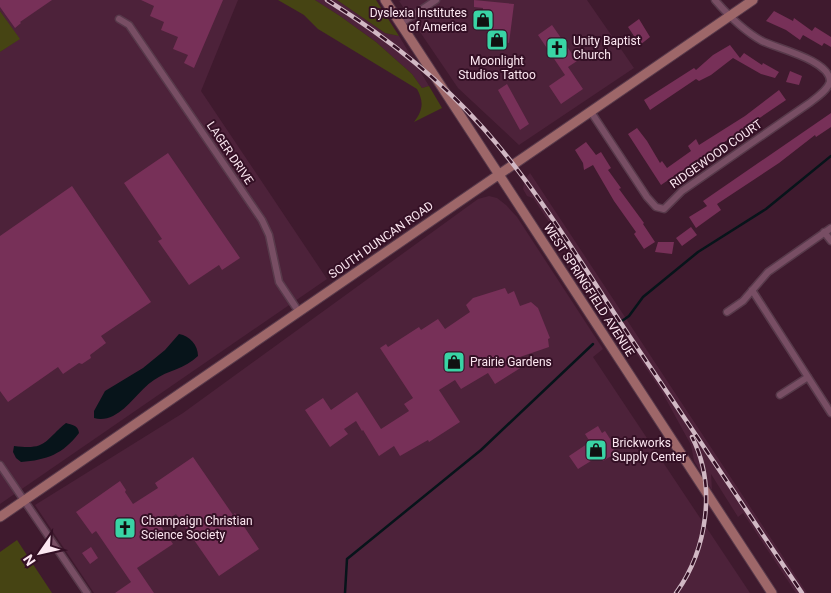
<svg xmlns="http://www.w3.org/2000/svg" width="831" height="593" font-family="Roboto,sans-serif">
<style>
.built{fill:#4d223a}
.green{fill:#464413}
.water{fill:#07141a}
.lines{fill:none;stroke-linecap:round;stroke-linejoin:round}
.stream{stroke:#07141a;stroke-width:2.5}
.building{fill:#773058}
.minor-casing{stroke:#583a4b;stroke-width:9}
.secondary-casing{stroke:#583a4b;stroke-width:11}
.minor{stroke:#784e64;stroke-width:6}
.secondary{stroke:#9e6769;stroke-width:9}
.rail-casing{stroke:#d1b8c4;stroke-width:4.5}
.rail{stroke:#341025;stroke-width:2.5;stroke-dasharray:8;stroke-linecap:butt}
.labels{text-anchor:middle;dominant-baseline:central;stroke-width:4;stroke-linejoin:round;paint-order:stroke}
.poi-label{font-size:12px;fill:#fce7f1;stroke:#341025;text-anchor:start}
.street-label{font-size:12px;fill:#fce7f1;stroke:#341025}
</style>
<rect width="100%" height="100%" fill="#3f1a2e"/>
<!-- built -->
<path class="built" d="M0,0H238L201,91L327,279L0,504V52L19,39L0,11Z
M315,0H337L385,33L399,36L429,86L422,88L412,74L376,42L340,16Z
M401,0H587L634,68L519,145L458,88L399,1Z
M530,173L807,593H796L743,513L738,517L711,474L712,490L694,461L691,445L662,392L533,198L527,196L523,189L525,179Z
M489,196L497,198L506,205L517,217L603,349L593,357L750,593H94L35,505L183,413L478,199Z"/>
<!-- green -->
<path class="green" d="M278,0H315L340,16L376,42L412,74L422,88L429,86L442,108L414,122C423,110 424,102 417,89L318,29L304,15Z
M337,0H376L399,36L385,33Z
M0,11L20,39L0,52Z
M17,540L52,593H0V552Z"/>
<!-- water -->
<path class="water" d="M179,334C190,336 198,345 198,356C185,369 168,370 154,380C139,390 129,408 113,416C107,419 100,420 94,418V411L105,391L143,368L165,350Z
M66,423C72,425 78,425 79,433C63,454 47,460 21,462L16,458L13,452L14,446C47,450 43,442 66,423Z"/>
<g class="lines">
<!-- stream -->
<path class="stream" d="M612,328L629,316L643,297L698,252L766,209L831,156
M345,593L347,559L481,450L593,344"/>
</g>
<!-- building -->
<path class="building" d="M0,0H52L20,22L21,23L15,28L0,7Z
M141,0H223L194,68L184,63L188,55L173,49L178,37L161,30L164,22L150,16L154,6Z
M474,0L514,4L509,43L497,41L496,30H490L491,20L482,18L483,8L474,7Z
M774,11L793,21L794,18L812,31L815,27L831,37V47L824,43L822,46L803,35L800,40L786,30L766,21Z
M639,19L650,37L640,45L628,27Z
M552,25L577,61L568,67L583,89L561,104L549,86L565,75L538,35Z
M730,45L740,58L744,53L762,65L763,63L779,72L775,78L761,74L733,58L711,75L699,81L696,79L650,110L644,100L694,68L696,70L713,55Z
M790,71L802,76L799,85L786,82Z
M507,84L529,124L520,130L498,90Z
M779,90L786,100L661,185L628,134L637,128L647,141L660,163L662,161L667,168L691,151L688,146L696,139L699,145L745,116Z
M831,113V127L816,137L815,135L779,163L717,204L721,210L696,228L689,217L707,206L703,201Z
M586,142L596,155L601,152L611,168L608,170L621,188L619,189L644,223L643,224L655,242L644,249L634,234L636,232L614,201L593,165L584,170L583,163L575,150Z
M168,153L240,258L222,270L219,265L189,285L158,241L162,239L124,183Z
M72,186L151,302L101,336L106,343L90,355L91,358L82,364L79,363L63,374L58,367L8,402L0,391V236Z
M691,227L697,235L682,246L676,238Z
M658,242H674L672,254L655,252Z
M505,288L508,294L514,291L520,306L531,302L538,308L550,338L548,339L549,347L517,358L522,367L495,384L488,373L461,389L455,380L439,390L460,422L429,442L428,440L400,456L394,446L379,456L363,430L362,431L356,421L344,429L348,434L330,447L305,410L323,398L331,410L357,392L381,429L409,411L404,404L413,398L380,348L386,344L388,347L419,327L421,330L438,319L445,329L470,312L466,305L473,298Z
M598,426L602,433L605,431L614,445L612,447L616,453L603,461L599,456L578,469L569,456L590,442L585,434Z
M193,457L233,515L235,513L259,549L219,576L176,514L160,525L173,544L137,568L154,593H115L131,582L96,531L92,534L76,512L120,481L126,490L125,492L133,504L158,488L155,483Z
M91,547L98,558L90,564L82,553Z"/>
<g class="lines">
<!-- minor casing -->
<g class="minor-casing">
<path id="minor" d="M119,19L129,25L262,220L269,235L279,282L299,312
M400,24L436,0
M591,112L647,197L656,207L664,209L682,191L808,104C816,98 827,91 830,82C831,60 775,48 762,41C744,31 728,15 715,0
M824,232L831,241
M752,290L831,413
M727,312L743,301L768,272L831,228
M780,395L808,377
M0,465L87,593"/>
</g>
<!-- secondary casing -->
<g class="secondary-casing">
<path id="secondary" d="M385,0L772,593
M0,517L753,0"/>
</g>
<!-- minor -->
<use href="#minor" class="minor"/>
<!-- secondary -->
<use href="#secondary" class="secondary"/>
<!-- rail casing -->
<g class="rail-casing">
<path id="rail" d="M327,0C385,36 439,78 484,129C539,191 582,265 628,334C686,420 744,507 802,593
M676,593C707,550 717,486 692,437"/>
</g>
<!-- rail -->
<use href="#rail" class="rail"/>
</g>
<!-- icons -->
<defs>
<g id="shop-square" transform="scale(1.125)"><rect x="-9" y="-9" width="18" height="18" rx="4" fill="#39d4a5" stroke="#341025"/><path d="M-5-2.5h2.3a2.7 3.5 0 0 1 5.4 0H5L5.5 6h-11ZM-1.5-2.5h3a1.5 2.3 0 0 0-3 0Z" fill="#111"/></g>
<g id="church-square" transform="scale(1.125)"><rect x="-9" y="-9" width="18" height="18" rx="4" fill="#39d4a5" stroke="#341025"/><path d="M-1.2-6h2.4v3.5h3.3v2.4h-3.3V6h-2.4V-.1h-3.3v-2.4h3.3Z" fill="#111"/></g>
</defs>
<g fill-rule="evenodd">
<use href="#shop-square" x="483" y="20"/>
<use href="#shop-square" x="497" y="40"/>
<use href="#church-square" x="557" y="48"/>
<use href="#shop-square" x="454" y="362"/>
<use href="#shop-square" x="596" y="450"/>
<use href="#church-square" x="125" y="528"/>
</g>
<g class="labels">
<!-- poi labels -->
<g class="poi-label">
<text x="467" y="13" text-anchor="end">Dyslexia Institutes<tspan x="467" dy="14">of America</tspan></text>
<text x="573" y="41">Unity Baptist<tspan x="573" dy="14">Church</tspan></text>
<text x="497" y="61" text-anchor="middle">Moonlight<tspan x="497" dy="14">Studios Tattoo</tspan></text>
<text x="470" y="362">Prairie Gardens</text>
<text x="612" y="443">Brickworks<tspan x="612" dy="14">Supply Center</tspan></text>
<text x="141" y="521">Champaign Christian<tspan x="141" dy="14">Science Society</tspan></text>
</g>
<!-- street labels -->
<g class="street-label">
<text transform="translate(230 153) rotate(56)">LAGER DRIVE</text>
<text transform="translate(716 154) rotate(-35)">RIDGEWOOD COURT</text>
<text transform="translate(381 240) rotate(-35)">SOUTH DUNCAN ROAD</text>
<text transform="translate(589 290) rotate(57)">WEST SPRINGFIELD AVENUE</text>
</g>
</g>
<!-- north arrow -->
<g transform="translate(40 553) rotate(236)" stroke="#341025" stroke-width="4" paint-order="stroke">
<path d="M0-4L9 19L0 12L-9 19Z" fill="#fce7f1"/>
<text y="-8" font-size="14" font-weight="bold" text-anchor="middle" fill="#fce7f1">N</text>
</g>
</svg>
